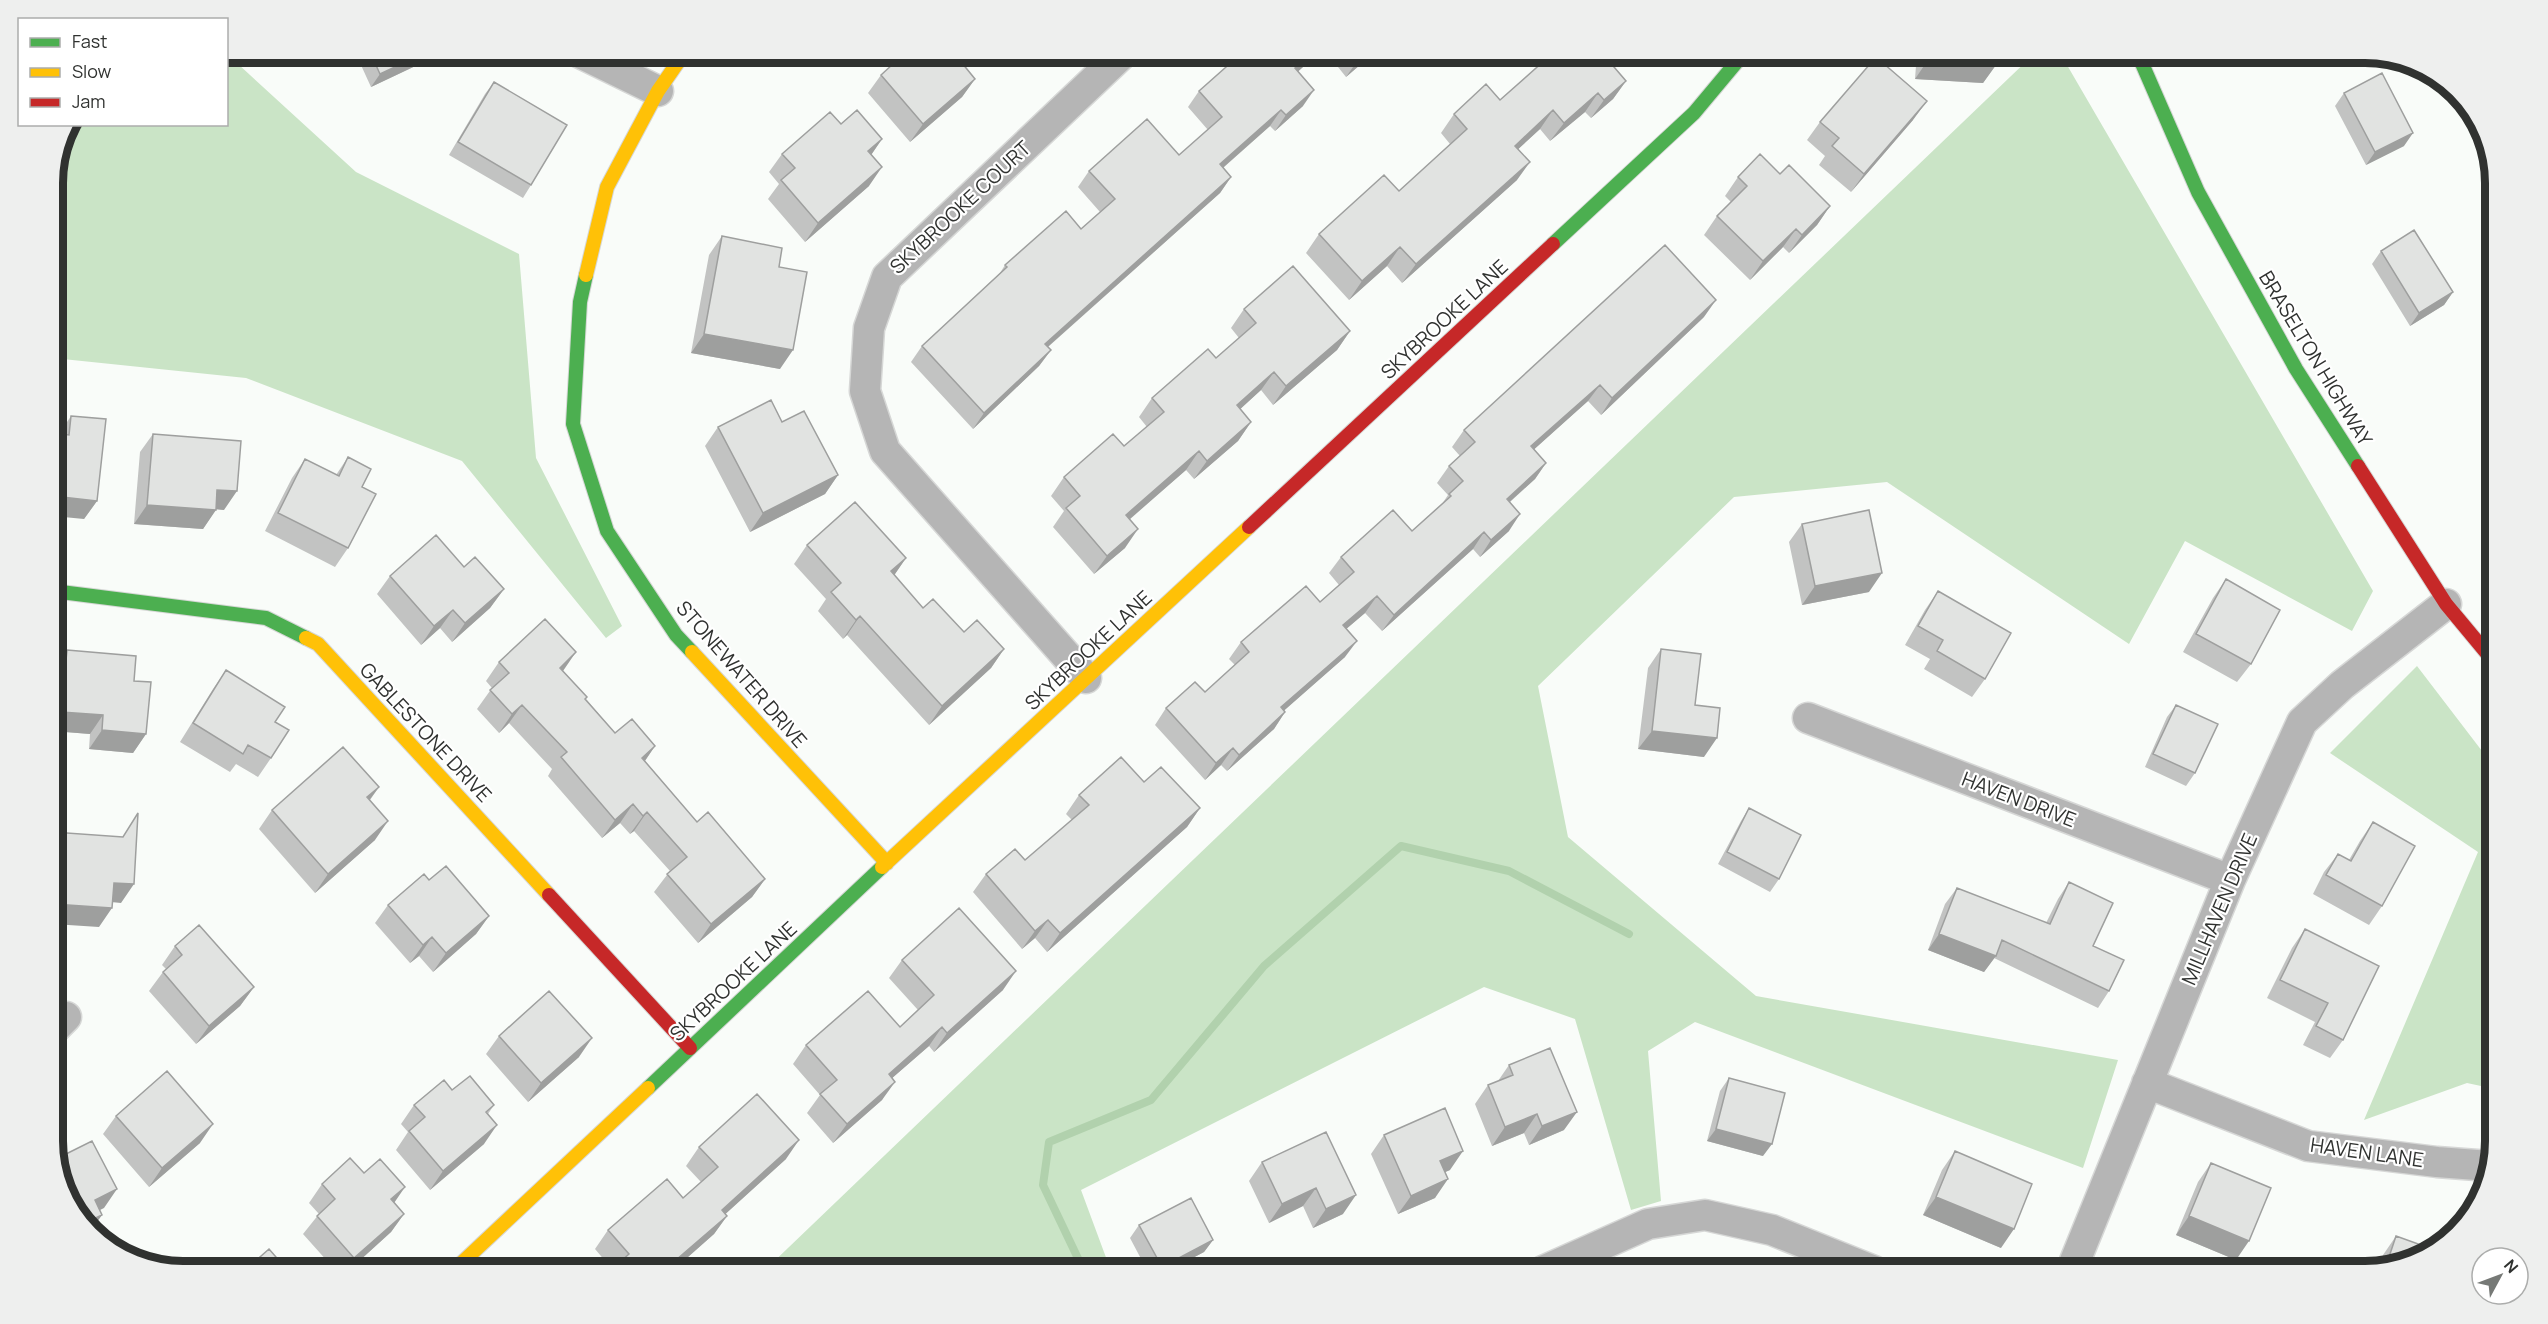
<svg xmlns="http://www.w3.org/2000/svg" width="2548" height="1324" font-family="Manrope,sans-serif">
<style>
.forest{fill:#cae4c6}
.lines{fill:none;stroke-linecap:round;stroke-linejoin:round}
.stream{stroke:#b1d1ad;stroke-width:8}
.street-casing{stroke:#d6d7d6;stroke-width:33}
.fast-casing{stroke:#d6d7d6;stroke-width:16}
.slow-casing{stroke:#d6d7d6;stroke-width:16}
.jam-casing{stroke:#d6d7d6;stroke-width:16}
.street{stroke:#b5b5b5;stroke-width:30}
.fast{stroke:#4caf50;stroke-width:14}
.slow{stroke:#ffc107;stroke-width:14}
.jam{stroke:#c62828;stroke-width:14}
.wall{fill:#c2c3c2}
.shaded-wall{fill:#9e9f9e}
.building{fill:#e1e3e1;stroke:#9e9f9e;stroke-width:1.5}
.labels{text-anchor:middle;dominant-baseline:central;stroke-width:4.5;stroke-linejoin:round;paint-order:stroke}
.street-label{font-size:20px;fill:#303230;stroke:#fff}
.rim{fill:none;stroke:#303230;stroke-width:8}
</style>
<rect width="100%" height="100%" fill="#f9fcf9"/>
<!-- forest -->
<path class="forest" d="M226,53L356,172L519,254L536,458L622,626L606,638L462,461L246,378L53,358V175L66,125L226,124Z
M2035,53H2060L2373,591L2352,631L2185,541L2129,644L1887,482L1734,497L1538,686L1568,837L1756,996L2118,1060L2083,1168L1695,1022L1648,1051L1661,1201L1631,1210L1575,1019L1484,987L1081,1190L1111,1271H764Z
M2417,666L2495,768V1089L2467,1083L2364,1120L2478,852L2330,753Z"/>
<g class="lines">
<!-- stream -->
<path class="stream" d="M1084,1271L1043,1185L1049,1142L1151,1100L1264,966L1401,846L1509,871L1629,934"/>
<!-- street casing -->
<g class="street-casing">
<path id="street" d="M578,52L658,91
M1086,678L885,451L865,391L869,328L887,277L1124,52
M1808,718L2230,880
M53,1030L66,1017
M2147,1083L2308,1146L2437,1162L2490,1166
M1543,1271L1648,1224L1705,1215L1772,1230L1874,1271
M2071,1271L2230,880L2302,722L2342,685L2446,604"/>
</g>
<!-- fast casing -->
<g class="fast-casing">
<path id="fast" d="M2137,52L2198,192L2296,369L2358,466
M1553,244L1694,113L1745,52
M586,275L580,302L573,424L607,531L676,635L692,652
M53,591L266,618L306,638
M648,1088L882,867"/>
</g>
<!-- slow casing -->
<g class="slow-casing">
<path id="slow" d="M586,275L607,187L658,91L685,52
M306,638L318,644L549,895
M692,652L887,863
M882,867L1249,527
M453,1271L648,1088"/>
</g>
<!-- jam casing -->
<g class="jam-casing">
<path id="jam" d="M2358,466L2446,604L2495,663
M1249,527L1553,244
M549,895L690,1048"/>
</g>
<!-- street -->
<use href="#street" class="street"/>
<!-- fast -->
<use href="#fast" class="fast"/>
<!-- slow -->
<use href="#slow" class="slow"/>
<!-- jam -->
<use href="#jam" class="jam"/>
</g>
<!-- wall -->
<path class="wall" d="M355,52H445L371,87Z
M1268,52H1320L1298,71L1303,106L1275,131L1270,126L1223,168L1231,177L1220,193L1048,347L1051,350L1039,366L973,429L911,362L922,346L1000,273L1005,265L1081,229L1100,212L1078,187L1089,171L1179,155L1208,130L1188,107L1199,91Z
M1326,52H1375L1346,77Z
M1535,52H1616L1610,62L1626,81L1613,99L1591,118L1585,112L1550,141L1540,129L1518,149L1517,180L1402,283L1387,266L1349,300L1306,253L1319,234L1399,191L1450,144L1441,133L1454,114L1500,100L1543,62Z
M1917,52H1997L1996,65L1983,83L1915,79Z
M881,75L975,79L962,97L910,142L868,93Z
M494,82L531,185L523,198L449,155L485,94Z
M2344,93L2404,146L2366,165L2335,106Z
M2455,95L2470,108L2463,111Z
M1913,120L1851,192L1819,165L1825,156L1807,140L1820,122Z
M841,124L882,139L871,155L869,186L805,242L768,199L779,184L769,172L782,154Z
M1780,174L1830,206L1817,225L1789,253L1783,247L1750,280L1704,235L1717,216L1731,202L1725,196L1738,177Z
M722,236L779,267L780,369L691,353L709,255Z
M2381,251L2453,292L2444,305L2410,326L2372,264Z
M1244,309L1350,331L1337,350L1273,405L1261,390L1240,409L1251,422L1238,441L1194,479L1186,470L1129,519L1125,548L1094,574L1053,527L1064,511L1051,496L1064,477L1124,446L1147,427L1139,417L1152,398L1216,358L1239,338L1231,328Z
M1704,317L1601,415L1588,401L1534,449L1546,463L1535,479L1510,502L1509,531L1480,557L1473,549L1382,631L1365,613L1346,629L1345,657L1284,710L1285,712L1274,729L1227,771L1221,765L1205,780L1155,725L1166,708L1205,692L1235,665L1229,659L1241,642L1320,602L1339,585L1329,573L1341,557L1412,531L1442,504L1448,495L1437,483L1449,466L1460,456L1452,447L1464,430Z
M71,416L97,501L84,519L59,434Z
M782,422L838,475L825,494L750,532L705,446L718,427Z
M153,434L224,510L216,509L203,529L134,524L140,452Z
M348,457L362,487L348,548L335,567L265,531L292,478L305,459L336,475Z
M1802,524L1869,592L1802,605L1789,542Z
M807,545L906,558L894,575L923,608L964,632L1004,649L991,668L929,725L847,635L843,639L818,611L826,599L794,564Z
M464,567L504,589L490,608L452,642L440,628L421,645L377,594L390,576Z
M2226,579L2251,664L2237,682L2183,652L2213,598Z
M1938,591L1985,679L1972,697L1924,669L1930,659L1905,645L1925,610Z
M1661,649L1695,705L1704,757L1638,749L1648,668Z
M67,650L134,681L146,734L133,753L89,749L90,734L53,731L54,668Z
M499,662L563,671L587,697L586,699L615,733L655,746L645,761L697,822L765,879L752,897L698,943L654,892L670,871L634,831L630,834L620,823L602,838L548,776L552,769L509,723L499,733L477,709L492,688L486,681Z
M226,670L275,722L271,758L258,777L236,764L230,772L180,742L213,689Z
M2176,705L2195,773L2186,786L2145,767L2167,717Z
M1144,782L1200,808L1187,827L1047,952L1035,938L1022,949L973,892L986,874L1025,860L1072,820L1066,814L1079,795Z
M379,787L370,800L375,840L315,893L259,829L272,810Z
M1749,808L1779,879L1770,892L1718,864L1741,821Z
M2373,822L2382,906L2369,925L2313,894L2324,872L2338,854L2349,860L2360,841Z
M429,880L489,916L476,934L433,972L419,956L410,963L375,923L388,905Z
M2069,882L2109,991L2098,1008L1994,958L1984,972L1928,950L1945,904L1957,888L2046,923L2058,899Z
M2305,929L2343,1040L2330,1058L2303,1045L2315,1022L2267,998L2292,948Z
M175,946L254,987L240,1006L196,1044L149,991L163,972L166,969L162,965Z
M902,960L1003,990L934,1052L929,1046L892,1078L882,1100L833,1143L807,1113L820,1095L793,1064L806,1045L900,1027L918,1010L889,978Z
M499,1036L579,1057L528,1102L486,1054Z
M1509,1065L1564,1130L1529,1145L1524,1133L1492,1146L1475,1104L1488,1085L1498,1081Z
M1729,1078L1763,1156L1707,1141L1720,1091Z
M452,1090L494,1105L488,1114L484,1144L430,1190L396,1150L408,1132L401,1124L414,1105Z
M116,1116L200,1143L149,1187L103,1134Z
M1326,1132L1343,1214L1313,1228L1303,1206L1269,1223L1249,1181L1262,1162Z
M1384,1135L1450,1170L1445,1172L1435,1198L1398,1214L1371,1154Z
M699,1147L786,1159L725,1214L727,1216L714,1234L671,1272H609L612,1269L595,1249L608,1230L683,1198L701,1182L686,1166Z
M1955,1151L2001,1248L1923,1215L1942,1170Z
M2211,1163L2236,1260L2176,1235L2198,1182Z
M364,1173L404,1214L391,1232L347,1272H337L303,1234L319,1214L309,1203L322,1184Z
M1139,1225L1213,1240L1204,1252L1168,1271L1148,1272L1130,1238Z
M2396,1236L2431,1254L2379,1268L2383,1255Z"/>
<!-- shaded-wall -->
<path class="shaded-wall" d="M427,52H445L371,87L380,74Z
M1313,52H1320L1284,84L1295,68Z
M1367,52H1375L1346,77L1358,60Z
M973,53L960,72L962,63Z
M1928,60L1996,65L1983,83L1915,79Z
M975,79L962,97L910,142L923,124Z
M1626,81L1613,99L1591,118L1604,100Z
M1314,90L1303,106L1275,131L1286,115Z
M1598,93L1585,112L1550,141L1564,123Z
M1927,101L1913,120L1851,192L1864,174Z
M2467,105L2470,108L2463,111Z
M1281,110L1270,126L1209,180L1220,164Z
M1553,110L1540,129L1502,164L1515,146Z
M2413,133L2404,146L2366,165L2375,152Z
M882,139L869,158L868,151Z
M1530,162L1517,180L1402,283L1416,264Z
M882,167L869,186L805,242L818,223Z
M1231,177L1220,193L1033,360L1045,344Z
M1830,206L1817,225L1789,253L1802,235Z
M1796,229L1783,247L1750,280L1763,261Z
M1400,247L1387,266L1349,300L1362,281Z
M2453,292L2444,305L2410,326L2419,313Z
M1716,300L1704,317L1601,415L1612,398Z
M1350,331L1337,350L1273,405L1286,386Z
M704,334L793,350L780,369L691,353Z
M1051,350L1039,366L973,429L984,413Z
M1274,372L1261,390L1224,424L1237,405Z
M1600,385L1588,401L1519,463L1531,446Z
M1251,422L1238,441L1194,479L1207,461Z
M1199,451L1186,470L1113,534L1126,515Z
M1546,463L1535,479L1495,515L1507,499Z
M838,475L825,494L750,532L763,513Z
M217,490L237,491L224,510L204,508Z
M53,496L97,501L84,519L53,516Z
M147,505L216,510L203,529L134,524Z
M1520,514L1509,531L1480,557L1491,540Z
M1138,529L1125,548L1094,574L1107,556Z
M1484,532L1473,549L1382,631L1394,615Z
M906,558L893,577L891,571Z
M1882,573L1869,592L1802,605L1815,586Z
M504,589L490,608L452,642L465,623Z
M1377,596L1365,613L1331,642L1343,625Z
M453,610L440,628L421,645L434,626Z
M860,616L847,635L843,639L856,620Z
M1357,641L1345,657L1269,724L1281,707Z
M1004,649L991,668L929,725L942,706Z
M576,652L563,671L560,668Z
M522,705L509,723L499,733L512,714Z
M61,712L103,715L90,734L53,731V724Z
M1285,712L1274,729L1227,771L1239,755Z
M102,730L146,734L133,753L89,749Z
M1652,731L1717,738L1704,757L1638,749Z
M655,746L642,765V758Z
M1233,748L1221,765L1205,780L1216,763Z
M379,787L365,806L367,797Z
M633,804L620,823L602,838L615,820Z
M1200,808L1187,827L1047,952L1060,933Z
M647,812L634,831L630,834L643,816Z
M388,821L375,840L315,893L328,874Z
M765,879L752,897L698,943L711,924Z
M114,883L134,884L121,903L101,901Z
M53,904L112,908L99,927L53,924Z
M489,916L476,934L433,972L446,953Z
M1048,920L1035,938L1022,949L1035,931Z
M1939,934L1996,956L1984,972L1928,950Z
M432,937L419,956L410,963L423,945Z
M1016,971L1003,990L934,1052L947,1033Z
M254,987L240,1006L196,1044L209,1026Z
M942,1027L929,1046L875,1093L889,1074Z
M592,1038L579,1057L528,1102L541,1083Z
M895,1082L882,1100L833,1143L847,1124Z
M1577,1112L1564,1130L1529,1145L1542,1126Z
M1537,1114L1524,1133L1492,1146L1505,1127Z
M213,1124L200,1143L149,1187L162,1168Z
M497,1125L484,1144L430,1190L443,1171Z
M1716,1129L1772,1144L1763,1156L1707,1141Z
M799,1140L786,1159L709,1229L722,1210Z
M1463,1151L1450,1170L1427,1180L1440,1161Z
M1448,1179L1435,1198L1398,1214L1411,1196Z
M405,1187L392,1206L391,1199Z
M1316,1188L1303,1206L1269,1223L1282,1204Z
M117,1189L104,1208L82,1219L95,1200Z
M1356,1195L1343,1214L1313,1228L1326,1209Z
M1936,1197L2014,1229L2001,1248L1923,1215Z
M404,1214L391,1232L347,1272H345L354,1258Z
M102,1215L92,1229L85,1223Z
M727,1216L714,1234L671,1272H662Z
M2189,1216L2249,1241L2236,1260L2176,1235Z
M1213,1240L1204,1252L1168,1271H1158L1162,1267Z"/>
<!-- building -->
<path class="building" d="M370,52H427L380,74Z
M906,52H972L973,53L962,63L975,79L923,124L881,75Z
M1243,52H1263L1265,55L1268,52H1313L1295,68L1314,90L1286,115L1281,110L1220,164L1231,177L1045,344L1051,350L984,413L922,346L1007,267L1005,265L1066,211L1081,229L1115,199L1089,171L1147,119L1179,155L1222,117L1199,91Z
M1351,52H1367L1358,60Z
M1554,52H1616L1608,60L1626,81L1604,100L1598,93L1564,123L1553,110L1515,146L1530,162L1416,264L1400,247L1362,281L1319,234L1384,175L1399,191L1467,129L1454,114L1486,84L1500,100Z
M1928,52H1997L1996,65L1928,60Z
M1876,57L1927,101L1864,174L1832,146L1839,138L1820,122Z
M2382,73L2413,133L2375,152L2344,93Z
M494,82L567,125L531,185L458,142Z
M857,110L882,139L868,151L882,167L818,223L781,180L795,168L782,154L830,112L841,124Z
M1760,154L1780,174L1789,165L1830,206L1802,235L1796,229L1763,261L1717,216L1747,186L1738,177Z
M2414,230L2453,292L2419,313L2381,251Z
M722,236L782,248L779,267L807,272L793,350L704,334Z
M1665,245L1716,300L1612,398L1600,385L1531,446L1546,463L1507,499L1520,514L1491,540L1484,532L1394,615L1377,596L1343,625L1357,641L1281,707L1285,712L1239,755L1233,748L1216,763L1166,708L1195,682L1205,692L1249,652L1241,642L1306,586L1320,602L1354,572L1341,557L1393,510L1412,531L1451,496L1449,494L1463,481L1449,466L1475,442L1464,430Z
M1293,266L1350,331L1286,386L1274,372L1237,405L1251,422L1207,461L1199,451L1126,515L1138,529L1107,556L1066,508L1080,496L1064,477L1113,434L1124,446L1164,412L1152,398L1208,349L1216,358L1256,323L1244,309Z
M771,400L782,422L804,411L838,475L763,513L718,427Z
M71,416L106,419L97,501L53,496V433L69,435Z
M153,434L241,441L237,491L217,490L216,510L147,505Z
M348,457L371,469L362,487L376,494L348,548L278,513L305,459L339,476Z
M855,502L906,558L891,571L923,608L933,599L964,632L977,620L1004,649L942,706L860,616L856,620L831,592L841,583L807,545Z
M1869,510L1882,573L1815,586L1802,524Z
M436,535L464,567L475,557L504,589L465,623L453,610L434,626L390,576Z
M2226,579L2280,610L2251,664L2196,634Z
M1938,591L2011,633L1985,679L1937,651L1943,640L1918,626Z
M545,619L576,652L560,668L587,697L585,699L615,733L632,719L655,746L642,758L697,822L708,812L765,879L711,924L667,874L687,857L647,812L643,816L633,804L615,820L561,757L567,752L522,705L512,714L490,690L509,673L499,662Z
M1661,649L1701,654L1695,705L1720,708L1717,738L1652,731Z
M67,650L136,656L134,681L151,682L146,734L102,730L103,715L61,712Z
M226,670L285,707L275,722L289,730L271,758L248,745L243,754L193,723Z
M2176,705L2218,724L2195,773L2153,754Z
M343,747L379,787L367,797L388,821L328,874L272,810Z
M1121,757L1144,782L1161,767L1200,808L1060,933L1048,920L1035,931L986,874L1015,849L1025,860L1089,805L1079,795Z
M1749,808L1801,835L1779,879L1727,852Z
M138,813L134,884L114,883L112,908L53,904V832L123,837Z
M2373,822L2415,846L2382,906L2326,875L2338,854L2351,861Z
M446,866L489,916L446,953L432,937L423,945L388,905L424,874L429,880Z
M2069,882L2113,903L2093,946L2124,960L2109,991L2002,940L1996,956L1939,934L1957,888L2050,924Z
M959,908L1016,971L947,1033L942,1027L889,1074L895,1082L847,1124L820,1094L837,1080L806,1045L868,991L900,1027L934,995L902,960Z
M199,925L254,987L209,1026L163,972L182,955L175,946Z
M2305,929L2379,966L2343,1040L2316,1026L2328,1003L2280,980Z
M549,991L592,1038L541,1083L499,1036Z
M1550,1048L1577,1112L1542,1126L1537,1114L1505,1127L1488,1085L1513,1075L1509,1065Z
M167,1071L213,1124L162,1168L116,1116Z
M470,1076L494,1105L486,1112L497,1125L443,1171L409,1131L425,1117L414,1105L444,1080L452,1090Z
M1729,1078L1785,1093L1772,1144L1716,1129Z
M757,1094L799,1140L722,1210L727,1216L662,1272H609L629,1254L608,1230L667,1179L683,1198L718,1167L699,1147Z
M1445,1108L1463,1151L1440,1161L1448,1179L1411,1196L1384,1135Z
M1326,1132L1356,1195L1326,1209L1316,1188L1282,1204L1262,1162Z
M92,1141L117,1189L95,1200L102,1215L85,1223L75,1214L56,1159Z
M1955,1151L2032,1184L2014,1229L1936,1197Z
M350,1158L364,1173L380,1159L405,1187L391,1199L404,1214L354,1258L317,1216L335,1199L322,1184Z
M2211,1163L2271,1188L2249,1241L2189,1216Z
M1191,1198L1213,1240L1162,1267L1139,1225Z
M2396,1236L2435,1250L2431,1254L2386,1266Z
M269,1249L289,1272H243Z"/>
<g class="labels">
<!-- street labels -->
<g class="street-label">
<text transform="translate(960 207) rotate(-43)">SKYBROOKE COURT</text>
<text transform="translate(1444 319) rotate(-43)">SKYBROOKE LANE</text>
<text transform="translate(2316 358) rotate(59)">BRASELTON HIGHWAY</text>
<text transform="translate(1088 650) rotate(-43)">SKYBROOKE LANE</text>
<text transform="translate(742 674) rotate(49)">STONEWATER DRIVE</text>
<text transform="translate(426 732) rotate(47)">GABLESTONE DRIVE</text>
<text transform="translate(2019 799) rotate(21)">HAVEN DRIVE</text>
<text transform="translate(2219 909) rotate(-67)">MILLHAVEN DRIVE</text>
<text transform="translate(733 981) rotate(-43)">SKYBROOKE LANE</text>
<text transform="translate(2367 1152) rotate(8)">HAVEN LANE</text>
</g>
</g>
<!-- crop -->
<path d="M0 0H2548V1324H0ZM183 63H2365A120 120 0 0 1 2485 183V1141A120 120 0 0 1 2365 1261H183A120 120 0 0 1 63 1141V183A120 120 0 0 1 183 63Z" fill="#eeefee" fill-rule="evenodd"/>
<path class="rim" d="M183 63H2365A120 120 0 0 1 2485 183V1141A120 120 0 0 1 2365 1261H183A120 120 0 0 1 63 1141V183A120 120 0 0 1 183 63Z"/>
<!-- legend -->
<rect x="18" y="18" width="210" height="108" fill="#ffffff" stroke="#acadac" stroke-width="1.5"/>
<rect x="30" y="38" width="30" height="9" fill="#4caf50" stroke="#acadac" stroke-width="1.5"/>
<text x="72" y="48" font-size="18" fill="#303230">Fast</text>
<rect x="30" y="68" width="30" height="9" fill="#ffc107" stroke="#acadac" stroke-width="1.5"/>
<text x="72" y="78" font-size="18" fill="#303230">Slow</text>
<rect x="30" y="98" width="30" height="9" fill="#c62828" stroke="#acadac" stroke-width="1.5"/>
<text x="72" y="108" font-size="18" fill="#303230">Jam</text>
<!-- north arrow -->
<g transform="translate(2500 1276) rotate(49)"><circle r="28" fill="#ffffff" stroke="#acadac" stroke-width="1.5"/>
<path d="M0-4.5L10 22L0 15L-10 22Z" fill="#767976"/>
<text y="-9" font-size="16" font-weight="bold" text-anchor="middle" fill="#303230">N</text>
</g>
</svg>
